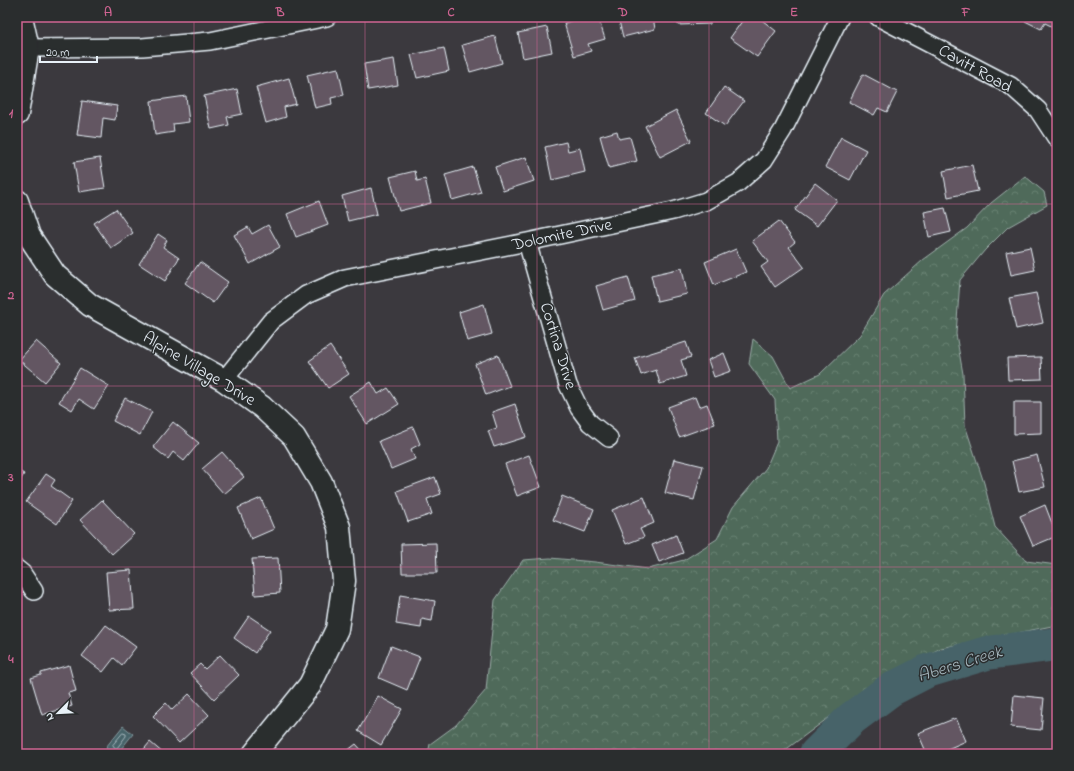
<svg xmlns="http://www.w3.org/2000/svg" width="1074" height="771" font-family="'Indie Flower',sans-serif">
<style>
.forest{fill:url(#forest-crowns);stroke:#9caea9}
.water{fill:#466369;stroke:#879ca2}
.lines{fill:none;stroke-linecap:round;stroke-linejoin:round}
.shore{stroke:#a7b8bf;stroke-width:1}
.river{stroke:#466369;stroke-width:34}
.building{fill:#645662;stroke:#e8f1f8}
.minor-casing{stroke:#e8f1f8;stroke-width:20}
.tertiary-casing{stroke:#e8f1f8;stroke-width:25}
.minor{stroke:#2a2d2e;stroke-width:17}
.tertiary{stroke:#2a2d2e;stroke-width:22}
.grid{fill:none;stroke:#cf6492;stroke-width:1;stroke-opacity:0.55}
.labels{text-anchor:middle;dominant-baseline:central;stroke-width:3;stroke-linejoin:round;paint-order:stroke}
.street-label{font-size:17px;fill:#e8f1f8;stroke:#2a2d2e}
.water-label{font-size:18px;font-style:italic;fill:#a7b8bf;stroke:#2a2d2e}
.neatline{fill:none;stroke:#cf6492;stroke-width:1.5}
.grid-label{font-size:13px;text-anchor:middle;font-weight:bold;fill:#cf6492}
</style>
<defs>
<pattern id="forest-crowns" width="20" height="18" patternUnits="userSpaceOnUse"><rect width="20" height="18" fill="#4f6b5a"/><path d="M2 6a3 3 0 1 1 6 0M12 15a3 3 0 1 1 6 0" fill="none" stroke="#688172"/></pattern>
</defs>
<rect width="100%" height="100%" fill="#3b393e"/>
<filter id="ink" filterUnits="userSpaceOnUse"><feTurbulence type="fractalNoise" baseFrequency=".025" numOctaves="2"/><feDisplacementMap in="SourceGraphic" scale="8" xChannelSelector="R" yChannelSelector="G"/><feConvolveMatrix kernelMatrix="1 2 1 2 8 2 1 2 1" color-interpolation-filters="sRGB"/></filter>
<g filter="url(#ink)">
<!-- forest -->
<path class="forest" d="M1025,176L1044,192L1047,205L1008,227L985,250L960,280L956,334L963,374L965,425L984,483L995,527L1026,561L1057,565V625L941,648L883,677L780,754H428L430,744L456,725L486,690L495,600L523,560L550,558L595,562L648,569L684,560L717,539L733,507L766,468L777,442L775,400L749,364L753,339L773,356L790,388L820,374L860,335L884,295L923,260L967,228L991,203Z"/>
<!-- water -->
<path class="water" d="M123,726L133,734L117,754H115L106,747Z"/>
<g class="lines">
<!-- shore -->
<path class="shore" d="M123,733L126,734V736L117,748H115L113,745Z"/>
<!-- river -->
<path class="river" d="M816,754L851,719L890,690L927,671L987,653L1057,644"/>
</g>
<!-- building -->
<path class="building" d="M586,17H598L605,39L588,44L591,51L574,56L564,23Z
M618,17H653L655,29L623,37Z
M678,17H710V24L678,25Z
M745,17H758L776,31L757,57L730,38Z
M1027,17H1057V29L1045,23L1041,29L1025,21Z
M547,27L552,52L523,58L518,33Z
M495,36L502,63L470,72L462,45Z
M444,48L449,71L417,78L411,55Z
M394,59L398,85L368,90L364,64Z
M338,68L344,95L331,98L332,104L315,108L307,75Z
M863,74L897,92L887,112L878,108L874,115L849,102Z
M289,78L296,104L284,107L286,117L266,123L256,87Z
M724,87L744,101L725,126L706,113Z
M237,89L242,114L227,117L229,125L211,129L204,96Z
M186,96L189,122L173,124L174,132L155,135L151,101Z
M82,101L117,106L115,120L103,118L101,138L77,135Z
M676,110L691,141L660,157L645,126Z
M617,131L619,139L630,137L637,161L609,168L600,136Z
M841,137L866,150L850,180L825,167Z
M566,142L568,151L580,148L585,172L552,180L545,147Z
M526,157L534,181L503,191L495,167Z
M100,158L105,188L79,192L74,162Z
M972,165L978,191L948,197L943,171Z
M473,167L481,192L452,200L445,175Z
M415,171L417,181L425,179L431,203L399,211L390,177Z
M815,183L837,200L817,226L795,210Z
M371,188L377,214L348,221L342,196Z
M319,201L328,225L296,237L287,214Z
M945,208L951,232L929,237L924,212Z
M116,209L133,233L111,248L94,223Z
M779,221L795,242L789,247L804,267L775,287L761,267L768,262L752,241Z
M268,225L280,247L250,264L234,235L248,227L252,234Z
M158,234L167,240L163,247L179,258L165,281L139,264Z
M1030,247L1035,270L1011,275L1006,252Z
M736,249L746,272L714,285L705,262Z
M200,262L228,282L213,303L185,283Z
M682,268L687,294L657,301L651,275Z
M628,277L635,301L603,310L596,286Z
M1036,293L1043,323L1016,329L1009,298Z
M484,304L492,334L467,341L459,312Z
M36,341L61,363L45,382L19,360Z
M686,342L691,357L681,360L686,376L660,384L656,370L641,375L635,358Z
M330,346L349,374L328,388L309,361Z
M724,353L731,371L714,377L708,360Z
M498,355L510,386L486,395L475,364Z
M1041,357L1042,379L1008,380L1007,358Z
M80,368L109,386L94,409L79,399L72,410L59,402Z
M371,382L378,394L388,388L399,404L367,424L349,396Z
M695,397L699,407L707,404L715,424L679,437L668,407Z
M125,398L152,412L140,435L113,421Z
M1014,402H1041V433L1014,434Z
M515,404L526,437L494,447L488,431L497,428L492,412Z
M173,422L199,443L184,461L173,452L168,459L153,447Z
M413,427L420,444L411,449L415,459L391,469L379,441Z
M222,452L244,477L224,494L202,469Z
M529,455L541,487L517,496L505,464Z
M1037,455L1045,487L1019,492L1012,461Z
M674,459L703,466L694,500L665,493Z
M17,470L24,474L17,486Z
M46,474L55,480L51,486L72,501L57,524L26,502Z
M435,477L441,494L427,499L432,514L408,522L397,491Z
M562,496L594,509L585,532L553,520Z
M644,497L654,523L640,529L644,537L626,544L612,510Z
M261,498L274,529L251,539L238,508Z
M102,500L134,534L112,554L80,520Z
M1045,505L1057,536L1033,546L1020,516Z
M676,535L683,553L659,562L652,545Z
M436,543L437,573H402L401,544Z
M278,558L280,593L255,595L252,559Z
M131,570L134,609L109,610L106,572Z
M400,595L435,601L432,621L422,619L421,628L396,624Z
M249,616L270,630L255,653L234,638Z
M106,625L136,647L122,665L114,658L103,672L82,656Z
M391,646L420,657L407,690L379,678Z
M220,655L239,675L214,699L190,673L200,664L205,669Z
M69,665L76,691L68,693L72,706L42,715L31,678L41,675V673Z
M189,694L209,715L179,743L153,716L166,703L172,710Z
M1014,695L1044,698L1041,730L1011,727Z
M378,696L402,709L381,745L358,731Z
M956,718L966,741L936,754H927L918,733Z
M150,742L164,754H140Z
M356,744L365,754H343Z"/>
<g class="lines">
<!-- minor casing -->
<g class="minor-casing">
<path id="minor" d="M878,17L1011,86L1038,110L1057,139
M28,48L142,47L210,41L327,17
M527,242L568,385L579,408L590,423L609,438
M224,380L271,321L306,295L345,278L527,242L673,211L706,201L738,183L764,160L783,130L840,17
M17,569L22,573L34,591"/>
</g>
<!-- tertiary casing -->
<g class="tertiary-casing">
<path id="tertiary" d="M17,114L28,48L21,17
M17,201L29,236L55,275L90,305L224,380L262,407L294,437L321,482L339,527L344,581L337,629L310,685L254,754"/>
</g>
<!-- minor -->
<use href="#minor" class="minor"/>
<!-- tertiary -->
<use href="#tertiary" class="tertiary"/>
</g>
</g>
<!-- grid -->
<path class="grid" d="M194,17V754M365,17V754M537,17V754M709,17V754M880,17V754M17,204H1057M17,386H1057M17,567H1057"/>
<g class="labels">
<!-- street labels -->
<g class="street-label">
<text transform="translate(975 69) rotate(29)">Cavitt Road</text>
<text transform="translate(562 235) rotate(-12)">Dolomite Drive</text>
<text transform="translate(558 346) rotate(73)">Cortina Drive</text>
<text transform="translate(199 369) rotate(31)">Alpine Village Drive</text>
</g>
<!-- water labels -->
<g class="water-label">
<text transform="translate(960 665) rotate(-17)">Abers Creek</text>
</g>
</g>
<!-- margin -->
<rect width="1074" height="771" fill="none" stroke="#2a2d2e" stroke-width="44"/>
<!-- north arrow -->
<g transform="translate(58 713) rotate(246)" stroke="#2a2d2e" stroke-width="3" paint-order="stroke">
<path d="M0-3L7 15L0 10L-7 15Z" fill="#e8f1f8"/>
<text y="-6" font-size="11" font-weight="bold" text-anchor="middle" fill="#e8f1f8">N</text>
</g>
<!-- scale -->
<path d="M40 56v6h57v-6" fill="none" stroke="#e8f1f8" stroke-width="2"/>
<text x="46" y="56" font-size="12" fill="#e8f1f8" stroke="#2a2d2e" stroke-width="3" paint-order="stroke">20 m</text>
<rect x="22" y="22" width="1030" height="727" class="neatline"/>
<g class="grid-label">
<text x="108" y="16">A</text>
<text x="280" y="16">B</text>
<text x="451" y="16">C</text>
<text x="623" y="16">D</text>
<text x="794" y="16">E</text>
<text x="966" y="16">F</text>
<text x="11" y="117">1</text>
<text x="11" y="299">2</text>
<text x="11" y="481">3</text>
<text x="11" y="663">4</text>
</g>
</svg>
